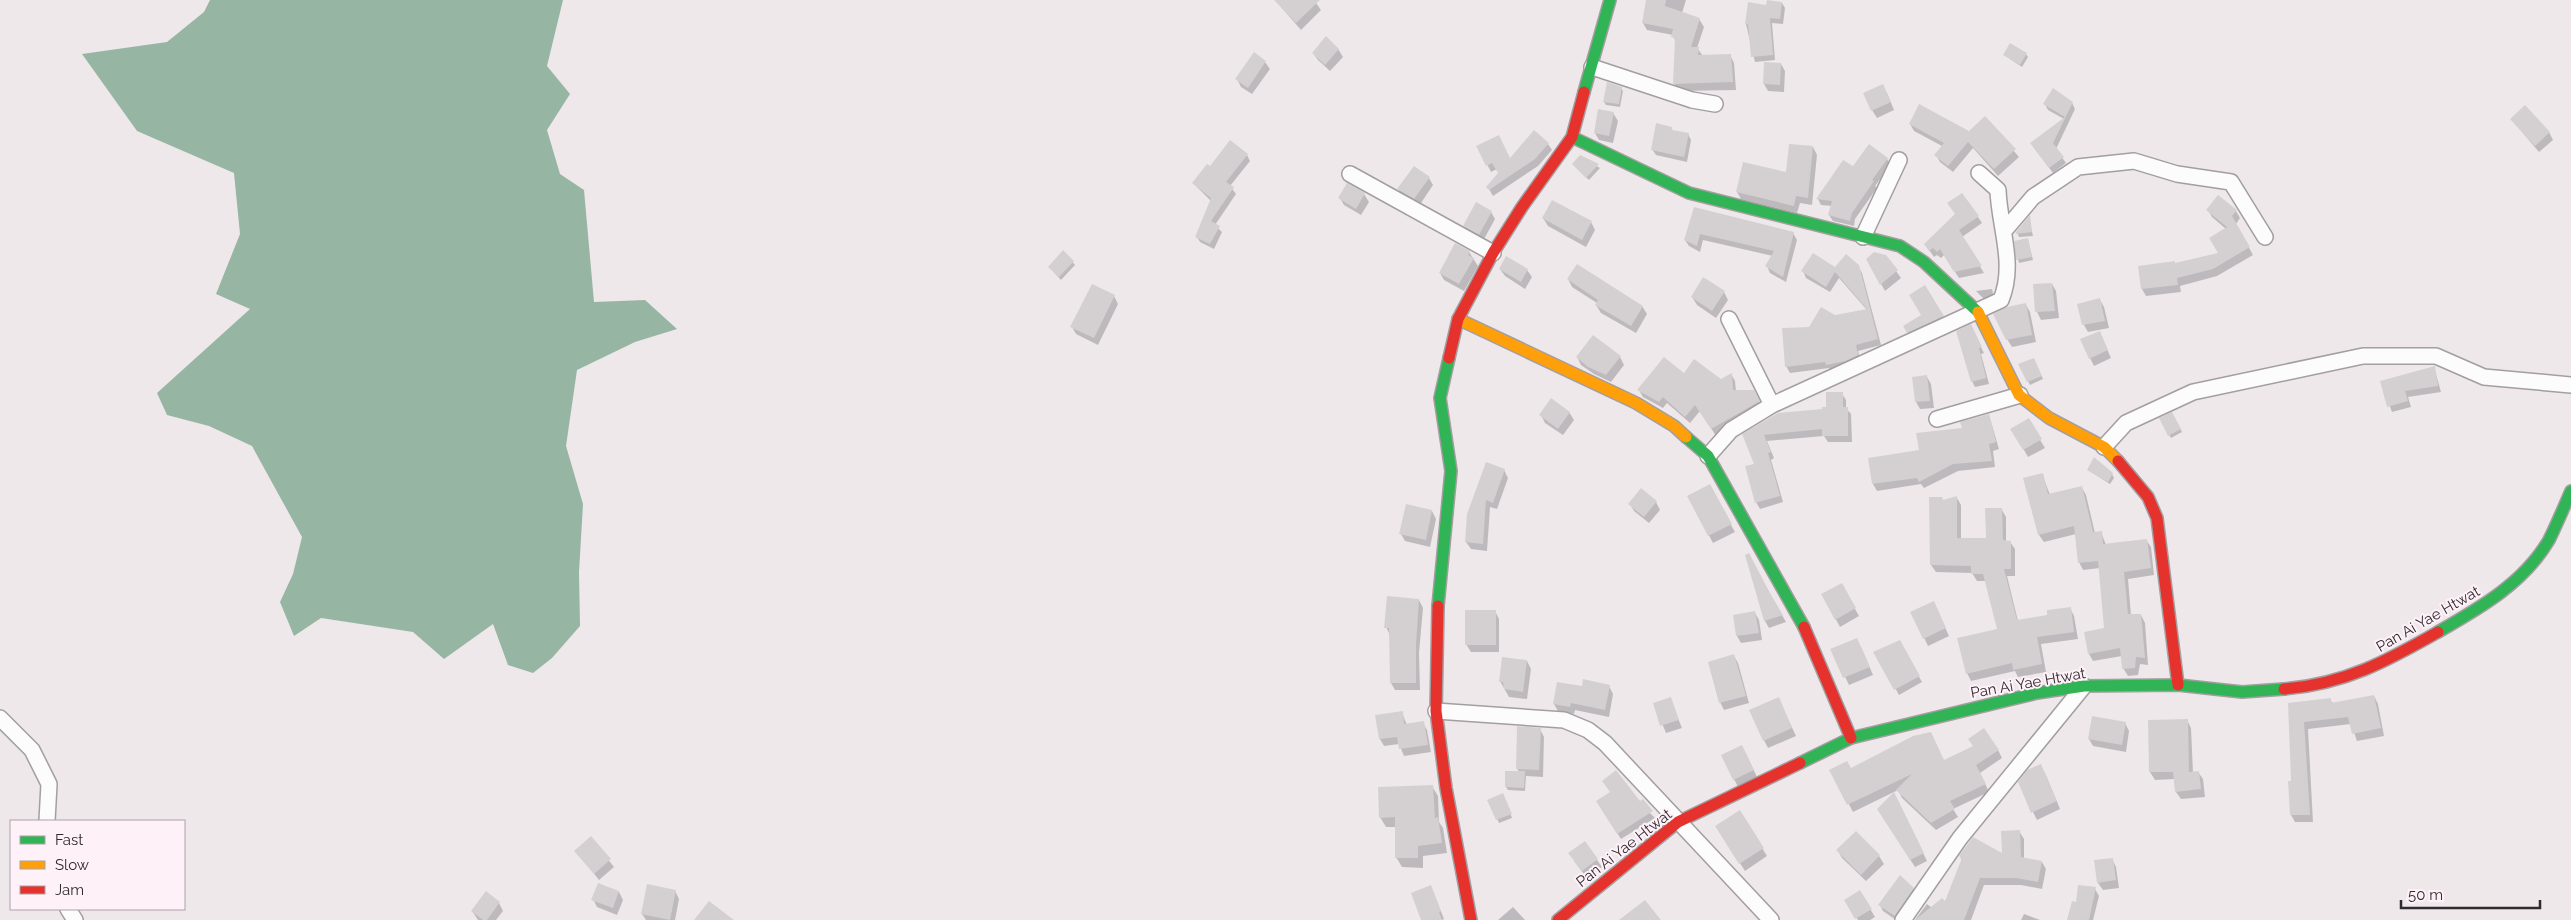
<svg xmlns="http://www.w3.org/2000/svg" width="2571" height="920" font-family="Raleway,sans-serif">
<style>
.water{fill:#97b5a3}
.shadow{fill:#0003}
.building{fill:#d4d0d2}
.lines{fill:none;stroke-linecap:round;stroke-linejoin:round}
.street-casing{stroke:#a39ea0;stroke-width:18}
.fast-casing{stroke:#a39ea0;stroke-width:14}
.slow-casing{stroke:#a39ea0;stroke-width:14}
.jam-casing{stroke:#a39ea0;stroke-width:14}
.street{stroke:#fcfcfc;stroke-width:15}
.fast{stroke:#30b455;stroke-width:11}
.slow{stroke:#ff9f0a;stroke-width:11}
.jam{stroke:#e5322d;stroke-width:11}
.labels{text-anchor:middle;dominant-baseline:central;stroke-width:4;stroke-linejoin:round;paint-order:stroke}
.street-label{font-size:15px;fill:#2f2a2d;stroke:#fff1f8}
</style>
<rect width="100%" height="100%" fill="#eee8eb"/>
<!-- water -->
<path class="water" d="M210,0H563L547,66L570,94L547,130L560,174L584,190L594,302L645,300L677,329L635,342L577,370L566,446L583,504L579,572L580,626L552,658L533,673L508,665L493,624L444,659L413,632L321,618L294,636L280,602L293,574L302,537L252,446L209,426L167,415L157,393L250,309L216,294L240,234L234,173L137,131L82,54L167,42L204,12Z"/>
<!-- shadow -->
<path class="shadow" d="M1288,0H1314L1321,10L1301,30L1281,7Z
M1647,0H1686L1682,13L1699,19L1704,27L1697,48L1703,56L1730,55L1734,63L1736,90L1678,91L1674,83L1676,43L1673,35L1647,30L1643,23Z
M1782,3L1785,8L1783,24L1772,23L1775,60L1755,62L1746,24L1767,7Z
M1338,49L1343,57L1330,71L1318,60L1313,53Z
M2026,54L2028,57L2022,67L2004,55Z
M1265,62L1270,69L1252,94L1241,87L1237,79Z
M1781,64L1785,71L1784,92L1768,91L1764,84Z
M1621,88L1623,91L1620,107L1606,105L1604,102Z
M1887,93L1894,110L1877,118L1872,110Z
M2072,103L2075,109L2056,149L2066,163L2053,173L2035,149L2064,119L2048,110L2045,104Z
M1613,113L1618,121L1613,143L1599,140L1595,133Z
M1985,117L2019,157L1998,176L1973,148L1953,172L1940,162L1936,155L1942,146L1914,131L1910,124L1969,132Z
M2511,119L2549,132L2553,140L2539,152Z
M1671,128L1674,132L1688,134L1691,140L1687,162L1656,155L1652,149Z
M1548,144L1552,150L1538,166L1493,196L1488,187L1499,173L1497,169L1491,172L1478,146L1510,160Z
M1870,146L1887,159L1891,165L1875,186L1877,188L1855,219L1854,226L1833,221L1829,215L1832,206L1821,205L1818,199L1853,168Z
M1813,147L1817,155L1812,205L1800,203L1797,213L1741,199L1737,192L1787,174Z
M1247,155L1250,161L1230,186L1236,194L1215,225L1222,232L1214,249L1200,242L1197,237L1211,201L1193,183L1210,168Z
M1580,156L1600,168L1589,180L1573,164Z
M1429,178L1433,185L1419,206L1403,197L1399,190Z
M1364,194L1369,202L1361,215L1344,205L1340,198Z
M1695,209L1793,233L1797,240L1786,282L1770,273L1767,266L1773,256L1703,240L1700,252L1689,246L1685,240Z
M2208,210L2236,211L2240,218L2236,224L2253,255L2217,276L2180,286L2181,292L2146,296L2142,289L2139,267L2175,265L2219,253L2226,229L2212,217Z
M1491,212L1495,219L1483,241L1469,233L1465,226Z
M1978,217L1982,223L1962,237L1984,273L1959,278L1944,255L1941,258L1937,255L1934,257L1925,244Z
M1543,218L1591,222L1595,230L1586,247L1548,226Z
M2029,218L2033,236L2019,237L2017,232Z
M2028,240L2033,260L2019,263L2018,259Z
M1064,252L1075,265L1061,280L1049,267Z
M1469,252L1478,266L1464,291L1444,280L1440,273Z
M1867,259L1896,271L1901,278L1885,291Z
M1858,266L1862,273L1881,345L1858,351L1861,362L1831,371L1829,368L1790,373L1786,366L1809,328L1835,317L1867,310L1839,278L1830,292L1806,278L1803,271Z
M1500,269L1527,270L1532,277L1525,289L1505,276Z
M1568,279L1642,306L1647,314L1636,333L1601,313L1596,305L1597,303L1572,287Z
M2052,284L2056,291L2059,318L2041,320L2037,312L2034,286Z
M1925,287L1946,323L1912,338L1905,326L1923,315Z
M1992,289L1994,297L1986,301L1976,291Z
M1724,292L1728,300L1716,318L1697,305L1692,297Z
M1114,296L1118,304L1098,345L1076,334L1072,327Z
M2100,300L2104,307L2109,328L2088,332L2084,325Z
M2026,305L2030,312L2036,342L2012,347L2007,339Z
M1973,332L1984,353L1981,354L1989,384L1975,387L1972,381Z
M2103,340L2111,358L2094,366L2090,358Z
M1577,357H1620L1624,365L1611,382L1594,374L1581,365Z
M2035,362L2043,379L2030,385L2020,365Z
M2434,367L2441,392L2408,397L2411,407L2392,412L2381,382Z
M1731,374L1735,381L1736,391L1758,399L1763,409L1716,436L1700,411L1690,423L1667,403L1663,408L1643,397L1639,390L1684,375L1720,380Z
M1927,377L1931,384L1934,408L1920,409L1916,402Z
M1842,394L1846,400V408L1851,414L1852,442H1828L1824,436L1767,441L1774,458L1771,460L1783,502L1760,509L1756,502L1755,465L1744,435L1823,410Z
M1569,412L1574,420L1563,435L1545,423L1541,415Z
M2172,413L2182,432L2171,438L2160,419Z
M1989,415L1999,449L1993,451L1995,467L1958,471L1924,488L1921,484L1877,491L1873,484L1921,451Z
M2028,420L2045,448L2028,457L2012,429Z
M1486,464L1504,470L1508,478L1497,509L1490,507L1487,551L1471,549L1466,542Z
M2088,470L2112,474L2114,478L2110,484Z
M2042,474L2050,495L2082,488L2086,495L2095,533L2101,532L2106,545L2146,540L2151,547L2154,575L2128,579L2131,616L2141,615L2145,623L2148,665L2140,664L2138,675L2128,676L2123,668L2122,656L2093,661L2089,654L2106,629L2100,568L2083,570L2079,562L2076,534L2044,542L2039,535Z
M1709,486L1735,532L1713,543L1688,496Z
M1957,498L1961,505V540H1987L2002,510L2006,517V542H2010L2015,549V576H2007L2018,621L2049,616L2070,608L2074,616L2078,639L2041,644L2046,672L2018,677L2015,671L1971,681L1967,673L1998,630L1986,581H1977L1972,573L1936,572L1931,565L1943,502Z
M1656,502L1660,510L1649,523L1634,511L1630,504Z
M1432,511L1436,519L1430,547L1405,541L1401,534Z
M1748,555L1786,622L1769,628L1765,621L1746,556Z
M1841,584L1859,616L1840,627L1823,595Z
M1419,600L1423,608L1419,653L1420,690H1395L1391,683L1390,635L1386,627Z
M1937,610L1949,636L1928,646L1912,612Z
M1495,611L1499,619V652H1471L1466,644Z
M1755,613L1759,620L1762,640L1741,643L1737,636Z
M1899,642L1922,682L1899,695L1875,652Z
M1861,647L1873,675L1849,685L1832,650Z
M1734,656L1738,663L1749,703L1724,710L1720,702Z
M1527,661L1531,669L1527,699L1509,697L1500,681Z
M1609,686L1613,694L1609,717L1575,710L1574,714L1558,711L1554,704L1583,687Z
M2374,696L2378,704L2384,736L2357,741L2351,724L2308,729L2313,822H2295L2291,815L2293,782L2289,704L2330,699L2333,704Z
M1670,699L1682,728L1666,733L1654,704Z
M1782,706L1796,736L1768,748L1764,740Z
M1402,713L1407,725L1423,723L1427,730L1431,752L1404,756L1399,744L1384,746L1380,739L1377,716Z
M2187,720L2191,728L2193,773L2198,772L2203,779L2205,797L2181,799L2176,792L2175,779L2155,780L2150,772L2149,721Z
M2125,723L2129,731L2126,752L2093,746L2089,739Z
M1540,729L1544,737L1543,777L1526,776L1525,791L1508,790L1506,787L1519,772L1517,768Z
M1998,750L2002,758L1980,773L1989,792L1953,809L1958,817L1936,830L1902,798L1898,790L1853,812L1831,770L1944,761Z
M1746,754L1757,777L1738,787L1734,779Z
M2045,773L2060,809L2037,820L2033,812Z
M1432,786L1438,796L1439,822L1443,828L1447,853L1423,856V868L1402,867L1396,857V827H1386L1380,817Z
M1611,793L1640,803L1655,818L1621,839L1601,808Z
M1504,798L1512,818L1499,823L1489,800Z
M1898,801L1927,861L1915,867L1883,817Z
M1740,812L1767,856L1745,871L1721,833Z
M2019,831L2024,839V859L2042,862L2046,869L2042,889L2021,885H1984L1971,920H1915L1927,904L1932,908L1946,903L1962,860L1960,856H2003Z
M1856,833L1879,856L1884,864L1866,881L1842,858L1838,851Z
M591,838L614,867L599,880L576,851Z
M2112,859L2116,867L2119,888L2103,890L2098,883L2095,861Z
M1597,860L1602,867L1587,878L1574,861Z
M599,884L619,892L623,900L617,915L597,907L593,899Z
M1431,887L1444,919L1442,920H1423Z
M1913,889L1916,895L1896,920L1883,911L1880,905Z
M2095,889L2099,896L2093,920H2069L2077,904Z
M675,891L679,899L675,920H646L642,914Z
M1860,892L1875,917L1870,920H1858L1846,900Z
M499,903L503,911L496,920H478L472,911Z
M1513,907L1525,920H1498Z
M2024,914L2040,920H2021Z"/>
<!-- building -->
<path class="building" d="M1274,0H1320L1296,23Z
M1646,0H1666L1665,6L1700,18L1691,47H1699L1698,55L1731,54L1733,82L1673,84L1675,38L1671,37L1673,29L1642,23Z
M1767,0L1782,2L1780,19L1770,18L1773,55L1751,57L1748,24H1745L1748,2L1766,5Z
M1326,36L1339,49L1325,65L1312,53Z
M2010,43L2027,53L2020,65L2003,55Z
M1254,52L1266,61L1248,88L1235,79Z
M1764,62L1781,63L1780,85L1763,84Z
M1607,82L1622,87L1619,104L1603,102Z
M1883,84L1891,102L1871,111L1863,93Z
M2053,88L2073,102L2053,143L2064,157L2049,168L2030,143L2065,117L2043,104Z
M1919,104L1969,131L1985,116L2016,149L1994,169L1968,142L1948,166L1934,155L1944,143L1909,124Z
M2525,105L2550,132L2535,146L2510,119Z
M1598,109L1614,112L1609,136L1594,133Z
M1656,123L1672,127V130L1689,133L1684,157L1651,150Z
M1534,130L1549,143L1535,159L1489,190L1486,187L1498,173L1492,163L1486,166L1476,146L1499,135L1510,158Z
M1230,140L1248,154L1226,182L1234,187L1211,221L1220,226L1210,244L1195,237L1211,198L1192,183L1207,164L1210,166Z
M1789,144L1813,146L1808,198L1796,196L1794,206L1736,192L1743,162L1786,172Z
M1869,144L1888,158L1872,180L1874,181L1852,213L1850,221L1828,215L1832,201L1816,199L1843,160L1853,166Z
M1580,155L1599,164L1586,178L1572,164Z
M1414,166L1430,177L1414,199L1397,189Z
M1347,183L1365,193L1356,209L1338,198Z
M1962,193L1979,216L1959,230L1982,266L1954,272L1940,249L1937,252L1933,248L1929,251L1924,244L1955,214L1947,203Z
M2218,195L2237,210L2232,216L2250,247L2213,269L2177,278L2178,285L2141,289L2138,266L2175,261V263L2218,253L2209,238L2227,227L2206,210Z
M1552,200L1592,221L1582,240L1542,218Z
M1476,202L1492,211L1479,235L1463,226Z
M1694,207L1794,232L1783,277L1765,266L1774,251L1700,234L1697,246L1684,240Z
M2030,215L2032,232L2016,234V232Z
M2028,238L2032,257L2016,260L2014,241Z
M1455,243L1470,251L1468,255L1474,258L1459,284L1439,273Z
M1063,250L1074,261L1059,277L1048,267Z
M1874,252L1886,255L1898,270L1880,285L1866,259Z
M1813,253L1835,267L1846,254L1859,265L1878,339L1856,345L1858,355L1846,361L1826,365L1825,362L1785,367L1782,328L1809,327L1821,307L1835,315L1867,309L1835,272L1826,287L1801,271Z
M1506,256L1528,269L1521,282L1499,269Z
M1577,264L1643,306L1631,326L1595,305L1598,300L1567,279Z
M1703,277L1725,291L1712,311L1691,297Z
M2052,283L2055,311L2035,312L2033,284Z
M1092,284L1115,295L1094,338L1070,327Z
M1925,285L1944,316L1907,333L1903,326L1921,315L1909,295Z
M2100,298L2105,321L2082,325L2077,304Z
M2026,303L2032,335L2006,340L1993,314L2007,307Z
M1971,324L1982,347L1979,348L1986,378L1971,382L1956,331Z
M2100,331L2108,350L2089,359L2080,339Z
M1593,335L1621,356L1606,375L1588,367L1576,357Z
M1664,357L1684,373L1694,359L1721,379L1732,373L1733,390H1754L1760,401L1711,429L1695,405L1685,417L1663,397L1659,402L1637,390Z
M2034,358L2042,376L2027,382L2018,364Z
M2435,366L2438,386L2405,391L2408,401L2387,407L2380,381Z
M1927,375L1930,401L1915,402L1912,377Z
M1826,392H1843V407H1848V436H1822V429L1764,435L1771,452L1768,453L1780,496L1755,503L1745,466L1754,464L1742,434L1778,413L1822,409V407H1826Z
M1551,398L1570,412L1558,429L1539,415Z
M2172,412L2181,429L2168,436L2159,418Z
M1989,414L1996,442L1989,444L1992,461L1953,464L1919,482L1917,478L1872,484L1868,458L1919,450L1916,433L1962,428L1960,422Z
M2029,418L2042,439L2023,450L2010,429Z
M2094,457L2113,473L2108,482L2087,470Z
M1486,462L1505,469L1493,503L1486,500L1483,544L1465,542L1467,514Z
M2043,473L2048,494L2082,486L2093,532L2102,531L2103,544L2147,539L2151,568L2124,572L2128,614H2141L2145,658L2136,657L2135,668L2122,669L2120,648L2088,654L2084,632L2104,628L2098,561L2078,563L2074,526L2038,535L2023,478Z
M1710,484L1732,524L1708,536L1687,496Z
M1641,488L1657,501L1644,517L1628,504Z
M1957,496V538H1986L1985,508H2002L2003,540L2011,541V569H2004L2017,620L2047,615V610L2071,607L2074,632L2037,637L2042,664L2013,670L2012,663L1966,674L1957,638L1997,629L1983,574H1971V566L1930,565L1929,497H1942L1943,500Z
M1406,504L1432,510L1426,540L1399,534Z
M1749,553L1771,595L1783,615L1764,621L1745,555Z
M1842,583L1856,608L1835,620L1821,594Z
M1387,596L1419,599L1416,645V683H1390L1389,628H1384Z
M1934,601L1946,628L1923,639L1910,612Z
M1465,610H1496V645H1465Z
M1755,611L1759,633L1736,636L1733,615Z
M1857,638L1870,667L1843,678L1830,649Z
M1900,640L1920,676L1894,690L1873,652Z
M1734,654L1746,696L1719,703L1708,662Z
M1502,657L1527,660L1523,692L1504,689L1503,682H1499Z
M1583,679L1610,685L1605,710L1571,703L1570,707L1553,704L1557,682L1582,686Z
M2374,695L2381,728L2352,734L2348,717L2304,722L2310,815H2290L2288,781H2291L2288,703L2331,698V703Z
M1671,697L1679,720L1660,726L1653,703Z
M1779,697L1792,728L1763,741L1749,710Z
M1403,711L1404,724L1424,721L1428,745L1399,749L1397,737L1379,739L1375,715Z
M2092,716L2126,722L2122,745L2088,739Z
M2188,719L2189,772L2199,771L2201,789L2175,792L2173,772H2149L2148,720Z
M1517,726L1541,728L1539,770L1516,769Z
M1984,728L1999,750L1976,765L1986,784L1950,801L1955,809L1931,823L1896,790L1912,774L1847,805L1829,770L1847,761L1851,768L1913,736L1931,732L1944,760L1973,746L1968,739Z
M1742,745L1754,770L1733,780L1721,755Z
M2041,764L2057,801L2031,813L2018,782L2027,770Z
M1616,770L1640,801L1643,799L1653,811L1617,834L1596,801L1610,792L1602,781Z
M1505,771H1525L1524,788L1505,787Z
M1433,785L1435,818L1438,817L1442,843L1418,846V858H1395V817L1379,818L1378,787Z
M1894,792L1924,853L1910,860L1877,809Z
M1503,793L1512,814L1496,820L1487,800Z
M1740,810L1764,848L1739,864L1715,826Z
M2020,830L2021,857L2042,861L2038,882L2016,878H1980L1964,920H1915L1942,898L1945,901L1962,858L1959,856L1973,837L2002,853L2001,831Z
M1856,831L1880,855L1861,875L1836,850Z
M591,836L611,859L594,874L574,851Z
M1585,841L1598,859L1582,871L1568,853Z
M2113,858L2116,880L2097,883L2094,860Z
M1900,875L1914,888L1895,916L1878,905Z
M598,883L619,891L613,908L591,900Z
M647,884L676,890L670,920L641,914Z
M1431,885L1441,911L1439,912L1442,920H1421L1411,893Z
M2078,885L2096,887L2089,920H2067L2072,901L2076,902Z
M1860,890L1872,909L1855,919L1844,900Z
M486,891L500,902L487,920H483L471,911Z
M1645,900L1661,920H1619Z
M709,901L734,920H694Z"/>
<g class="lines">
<!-- street casing -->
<g class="street-casing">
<path id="street" d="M1592,67L1692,100L1715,104
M1350,174L1493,253
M2005,230L2033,197L2078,167L2134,161L2177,174L2231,182L2265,237
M1863,237L1899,160
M1729,319L1772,405
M1937,419L2020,395
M2104,447L2126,423L2193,392L2363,356H2436L2484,377L2571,385
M1708,456L1731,430L1772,405L2001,300C2016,264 1999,226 1998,190L1979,173
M1436,711L1564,720L1588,730L1605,743L1771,920
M0,718L32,750L49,784L47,821
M68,909L75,920
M1903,920L1960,838L2084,686"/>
</g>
<!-- fast casing -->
<g class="fast-casing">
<path id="fast" d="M1584,92L1610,0
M1572,137L1689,193L1900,246L1924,262L1978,312
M1686,437L1708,456L1804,627
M1438,606L1451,471L1440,398L1449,358
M2438,632C2480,608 2524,583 2549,540C2557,524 2564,507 2571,491
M1800,763L1851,738L2037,693L2084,686L2178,685L2242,692L2284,689"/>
</g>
<!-- slow casing -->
<g class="slow-casing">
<path id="slow" d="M1978,312L2019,395L2049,418L2104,447L2118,461
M1458,319L1636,403L1674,426L1686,437"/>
</g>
<!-- jam casing -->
<g class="jam-casing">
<path id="jam" d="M1449,358L1458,319L1493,253L1522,207L1572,137L1584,92
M2118,461L2148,497L2157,518L2178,685
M1438,606L1436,711L1446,788L1471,920
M1804,627L1851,738
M2284,689C2345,684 2387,661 2438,632
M1558,920L1678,822L1800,763"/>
</g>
<!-- street -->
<use href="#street" class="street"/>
<!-- fast -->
<use href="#fast" class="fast"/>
<!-- slow -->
<use href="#slow" class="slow"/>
<!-- jam -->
<use href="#jam" class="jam"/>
</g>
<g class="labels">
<!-- street labels -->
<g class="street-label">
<text transform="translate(2428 619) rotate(-30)">Pan Ai Yae Htwat</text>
<text transform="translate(2028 683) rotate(-10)">Pan Ai Yae Htwat</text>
<text transform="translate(1624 848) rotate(-38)">Pan Ai Yae Htwat</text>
</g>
</g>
<!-- legend -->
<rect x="10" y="820" width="175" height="90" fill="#fff1f8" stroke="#aca1a7"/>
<rect x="20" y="836" width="25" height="8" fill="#30b455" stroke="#aca1a7"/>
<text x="55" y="845" font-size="15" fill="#2f2a2d">Fast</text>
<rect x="20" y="861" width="25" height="8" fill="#ff9f0a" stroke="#aca1a7"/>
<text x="55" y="870" font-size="15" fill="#2f2a2d">Slow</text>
<rect x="20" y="886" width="25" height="8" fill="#e5322d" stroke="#aca1a7"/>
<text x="55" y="895" font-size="15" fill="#2f2a2d">Jam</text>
<!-- scale -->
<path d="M2401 900v8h139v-8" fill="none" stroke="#2f2a2d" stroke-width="2.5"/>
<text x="2408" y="900" font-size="15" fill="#2f2a2d" stroke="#fff1f8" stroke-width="4" paint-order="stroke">50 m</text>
</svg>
